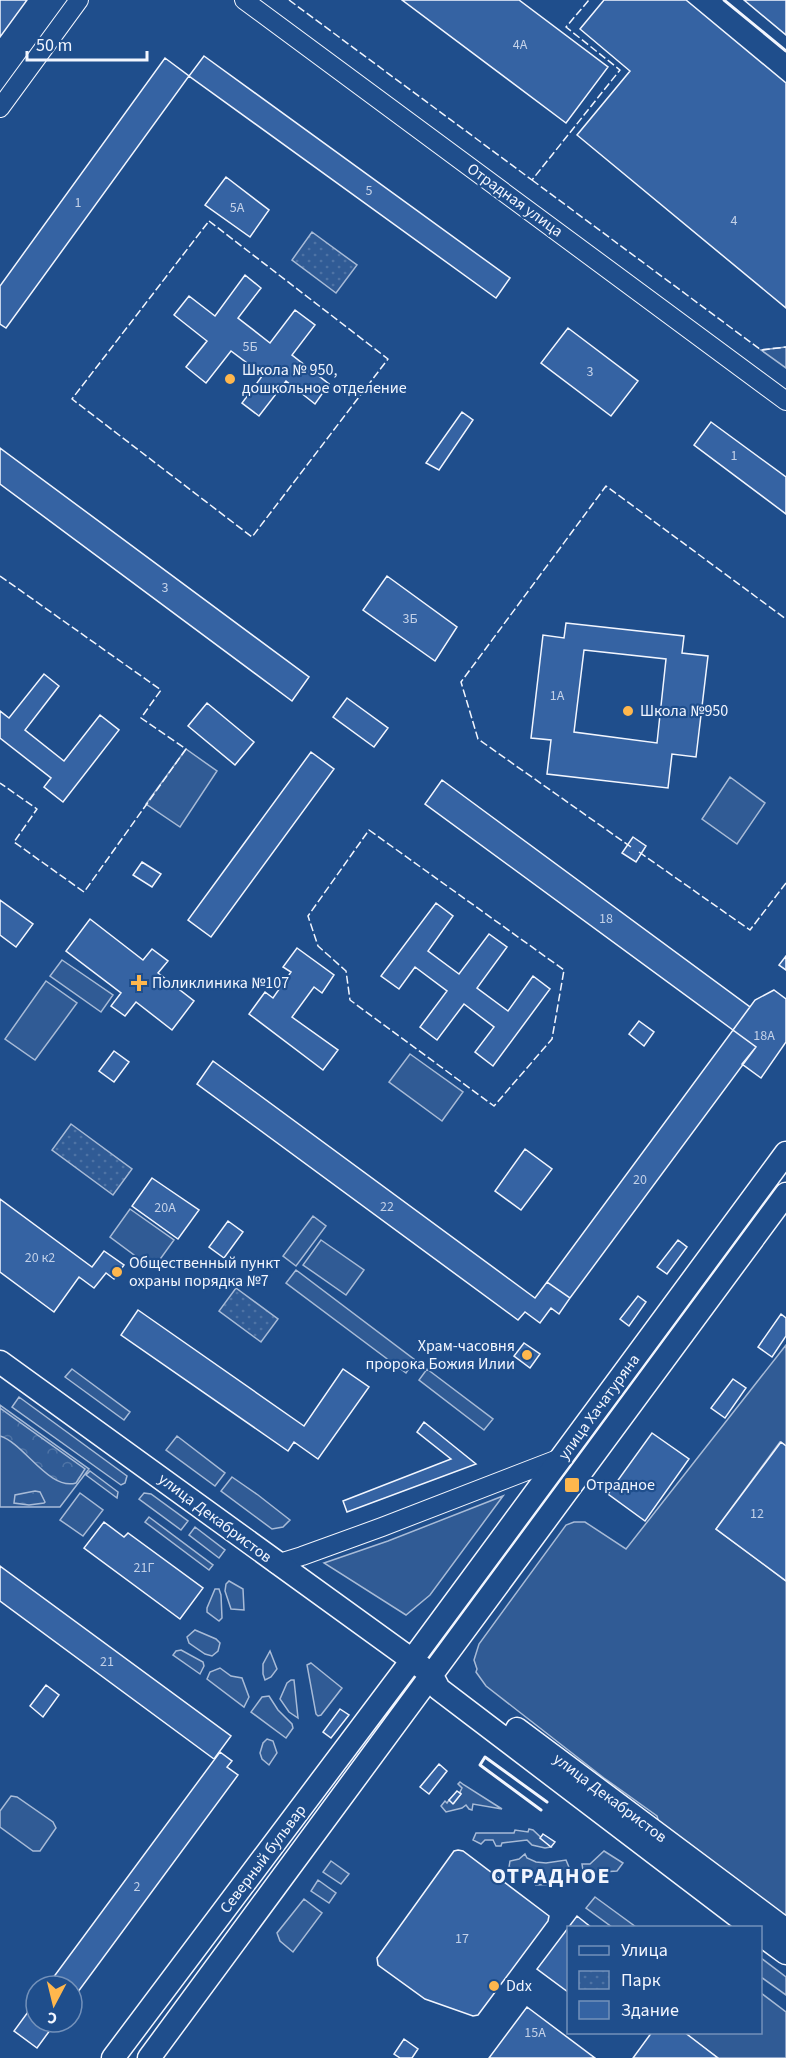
<svg xmlns="http://www.w3.org/2000/svg" width="786" height="2058" font-family="'Source Sans 3',sans-serif">
<style>
.built{fill:#305b95;stroke:#a8bbd7;stroke-width:1.5}
.forest{fill:url(#forest-crowns);stroke:#a8bbd7;stroke-width:1.5}
.park{fill:url(#park-dots);stroke:#a8bbd7;stroke-width:1.5}
.building{fill:#3563a3;stroke:#f2f6ff;stroke-width:1.5;fill-rule:evenodd}
.lines{fill:none;stroke-linecap:round;stroke-linejoin:round}
.minor-casing{stroke:#f2f6ff;stroke-width:20}
.major-casing{stroke:#f2f6ff;stroke-width:25}
.minor{stroke:#1f4e8c;stroke-width:18}
.major{stroke:#1f4e8c;stroke-width:22}
.fence{stroke:#f2f6ff;stroke-width:1.5;stroke-dasharray:8 3;stroke-linecap:butt}
.wall{stroke:#f2f6ff;stroke-width:3}
.poi-dot{fill:#ffb74d;stroke:#1f4e8c;stroke-width:2}
.labels{text-anchor:middle;dominant-baseline:central;stroke-width:4.5;stroke-linejoin:round;paint-order:stroke}
.number-label{font-size:14px;fill:#c3d1e8}
.street-label{font-size:16px;fill:#f2f6ff;stroke:#1f4e8c}
.poi-label{font-size:16px;fill:#f2f6ff;stroke:#1f4e8c;text-anchor:start}
.district-label{font-size:22px;font-weight:bold;letter-spacing:1.5px;fill:#f2f6ff;stroke:#1f4e8c}
</style>
<defs>
<pattern id="forest-crowns" width="20" height="18" patternUnits="userSpaceOnUse" patternTransform="scale(1.5)"><rect width="20" height="18" fill="#305b95"/><path d="M2 6a3 3 0 1 1 6 0M12 15a3 3 0 1 1 6 0" fill="none" stroke="#4e73a5"/></pattern>
<pattern id="park-dots" width="8" height="8" patternUnits="userSpaceOnUse" patternTransform="scale(1.5)"><rect width="8" height="8" fill="#305b95"/><path d="M2 2h.1M6 6h.1" fill="none" stroke="#4e73a5" stroke-width="1.8" stroke-linecap="round"/></pattern>
</defs>
<rect width="100%" height="100%" fill="#1f4e8c"/>
<!-- built -->
<path class="built" d="M786,347V368L761,350Z
M186,749L217,771L180,827L146,804Z
M730,777L765,803L737,844L702,819Z
M62,960L113,995L101,1012L50,976Z
M46,981L77,1003L35,1060L5,1039Z
M410,1054L463,1092L442,1121L389,1082Z
M130,1209L174,1240L153,1269L110,1237Z
M313,1216L326,1226L296,1266L283,1256Z
M321,1240L364,1270L346,1295L303,1265Z
M296,1270L415,1360L406,1373L286,1283Z
M786,1345V1446L780,1442L716,1529L786,1581V1916L659,1823L657,1816L604,1778L486,1686L476,1672L477,1669L474,1660L479,1644L566,1525L574,1522H585L626,1549Z
M72,1369L130,1412L124,1420L65,1377Z
M427,1369L493,1419L484,1430L419,1380Z
M19,1397L127,1476L125,1483L121,1485L12,1407Z
M0,1405L89,1469L60,1507H0Z
M177,1436L225,1473L215,1486L166,1450Z
M90,1471L118,1492L117,1498L86,1475Z
M232,1477L258,1495L290,1520L283,1527L272,1529L221,1491Z
M80,1493L103,1510L83,1536L60,1520Z
M144,1493L151,1494L188,1521L181,1530L139,1499Z
M503,1496L430,1595L406,1615L324,1563L388,1541Z
M149,1517L213,1565L209,1570L145,1522Z
M195,1527L225,1550L219,1558L189,1535Z
M229,1581L243,1589L244,1610L231,1609L225,1591L226,1584Z
M215,1589H219L221,1595L222,1618L219,1621L207,1612V1608Z
M195,1630L216,1639L220,1643L218,1651L212,1656L205,1654L189,1643L187,1637Z
M181,1650L203,1662L204,1666L200,1674L173,1655L176,1651Z
M270,1651L277,1669L271,1677L265,1680L263,1674V1664Z
M311,1663L342,1688L321,1715L318,1716L316,1714L307,1665Z
M220,1668L231,1676L242,1678L249,1697L244,1707L207,1679L210,1672Z
M291,1680H294L298,1718L289,1712L280,1699L287,1683Z
M269,1696L278,1710L292,1724L293,1728L286,1738L251,1712L262,1697Z
M267,1739L273,1741L277,1753L269,1765L262,1759L260,1753L263,1743Z
M460,1782L464,1785L502,1809L473,1804L472,1810L469,1809L466,1805L462,1808L446,1812L441,1806L445,1801L447,1803L449,1800L454,1803L461,1794L460,1792L462,1788L458,1784Z
M11,1796L17,1797L53,1822L56,1828L40,1851H33L0,1827V1811Z
M529,1829L533,1830L551,1847L545,1848L532,1845L527,1840L502,1843L501,1846H496L493,1840H485L481,1844L473,1840L476,1833H514L515,1830L528,1832Z
M604,1851L623,1863L617,1871L602,1872L593,1879L584,1877L582,1864H590Z
M525,1854L527,1858L536,1862L546,1863L566,1860L573,1877L561,1884L536,1885L537,1881L530,1877L509,1867L510,1861L519,1859Z
M331,1861L349,1874L341,1884L323,1872Z
M318,1880L336,1893L329,1903L311,1891Z
M595,1897L636,1927H612L586,1908Z
M304,1899L322,1913L293,1952L280,1941L277,1933Z
M761,1958L786,1977V1995L761,1977Z
M761,1993L786,2012V2058H718L684,2033L760,2032Z"/>
<!-- forest -->
<path class="forest" d="M0,1408L85,1469L76,1483C49,1491 24,1443 0,1436Z
M35,1491L40,1492L45,1502L44,1503L29,1505L14,1503L15,1495Z"/>
<!-- park -->
<path class="park" d="M312,232L357,265L336,293L292,260Z
M71,1124L132,1169L113,1195L52,1150Z
M236,1288L278,1319L261,1342L219,1311Z"/>
<!-- building -->
<path class="building" d="M0,0H27L0,37Z
M402,0H519L608,67L566,123Z
M604,0H686L786,83V308L577,135L630,71L580,29Z
M744,0H786V35Z
M204,56L510,278L496,298L189,76Z
M165,58L189,76L6,328L0,324V286Z
M226,177L269,210L250,237L205,205Z
M245,275L261,288L238,318L270,343L295,310L315,325L292,355L329,384L315,404L286,381L259,416L242,403L263,375L231,351L206,383L186,367L207,341L174,315L189,296L215,316Z
M568,328L638,381L611,416L541,363Z
M462,412L473,420L439,470L426,463Z
M711,422L786,477V514L694,445Z
M0,448L309,677L292,701L0,484Z
M387,576L457,627L435,661L363,610Z
M566,623L684,636L682,653L708,656L696,757L672,754L668,788L547,774L551,740L531,738L543,635L564,638ZM584,650L666,659L657,743L574,732Z
M44,674L59,686L25,730L64,761L100,715L119,730L63,802L44,787L51,778L0,738V711L9,718Z
M347,698L388,728L374,747L333,717Z
M207,703L254,742L235,765L188,726Z
M311,752L334,769L211,937L188,920Z
M442,780L750,1007L733,1030L425,804Z
M633,837L646,846L636,862L622,853Z
M142,862L161,874L152,887L133,875Z
M0,900L33,924L16,947L0,935Z
M436,903L453,916L428,951L459,974L489,934L507,947L477,988L508,1011L533,976L550,989L493,1066L475,1052L494,1027L464,1004L437,1040L420,1027L447,991L415,967L399,989L381,976Z
M90,919L143,960L152,949L168,961L158,973L194,1001L172,1030L136,1002L125,1016L111,1006L121,993L66,951Z
M297,948L334,975L322,993L314,987L292,1017L338,1050L323,1070L249,1014L265,992L273,998L291,972L283,967Z
M786,956V970L779,965Z
M774,990L786,999V1042L761,1078L742,1064L756,1047L733,1030L755,1000Z
M639,1021L654,1032L644,1046L629,1034Z
M733,1030L756,1047L570,1298L547,1282Z
M114,1051L129,1062L114,1082L99,1071Z
M213,1061L535,1298L547,1282L570,1298L559,1314L551,1308L540,1323L525,1312L518,1320L197,1084Z
M525,1149L552,1169L521,1210L495,1191Z
M152,1178L199,1210L178,1239L132,1206Z
M0,1199L92,1267L104,1251L124,1265L114,1279L106,1273L94,1288L79,1277L54,1312L0,1272Z
M228,1221L243,1232L224,1258L209,1247Z
M678,1240L687,1247L667,1274L657,1267Z
M638,1296L646,1302L629,1326L620,1319Z
M138,1310L304,1426L343,1369L369,1387L318,1459L294,1442L288,1451L121,1335Z
M781,1314L786,1318V1336L772,1357L758,1347Z
M524,1343L540,1354L530,1368L514,1356Z
M733,1379L746,1388L725,1418L711,1408Z
M424,1422L476,1464L347,1512L343,1501L451,1459L417,1432Z
M652,1433L689,1459L645,1521L608,1494Z
M781,1442L786,1446V1581L716,1529Z
M104,1522L124,1537L128,1533L203,1588L180,1619L84,1548Z
M0,1566L231,1736L214,1759L0,1601Z
M46,1685L59,1695L43,1717L30,1706Z
M340,1709L349,1715L331,1738L323,1732Z
M220,1752L232,1761L227,1767L238,1775L72,2000V1986H47Z
M439,1764L447,1771L429,1794L420,1787Z
M457,1791L461,1794L453,1804L449,1800Z
M543,1834L555,1842L551,1847L540,1838Z
M458,1850L463,1851L549,1916L548,1921L478,2015L473,2016L425,1999L378,1965L377,1958L454,1851Z
M577,1916L592,1928H568V1992L537,1969Z
M36,2001V2022H56L37,2048L14,2031Z
M527,2007L595,2058H489Z
M652,2032H684L718,2058H633Z
M404,2039L418,2049L412,2058H400L394,2054Z"/>
<g class="lines">
<!-- minor casing -->
<g class="minor-casing">
<path id="minor" d="M244,0L786,401
M0,108L79,0
M276,1564L302,1556L382,1527L563,1457"/>
</g>
<!-- major casing -->
<g class="major-casing">
<path id="major" d="M0,1362L412,1660L431,1674L439,1689L753,1928
M517,1729L786,1930
M760,1934L786,1953
M113,2058L412,1660L786,1153
M149,2058L786,1194"/>
</g>
<!-- minor -->
<use href="#minor" class="minor"/>
<!-- major -->
<use href="#major" class="major"/>
<!-- fence -->
<path class="fence" d="M289,0L532,180L620,70L566,27L589,0
M532,180L761,350L786,347
M209,221L388,359L252,537L72,399Z
M0,576L161,690L141,718L186,749L84,892L14,842L37,809L0,783
M369,830L564,970L552,1039L494,1106L350,1000L346,971L318,946L308,916Z
M631,847L478,739L461,682L606,486L786,619
M639,852L750,930L786,883"/>
<!-- wall -->
<path class="wall" d="M724,0L786,51
M541,1810L480,1765L485,1757L547,1802"/>
</g>
<!-- markers -->
<g class="poi-dot">
<circle cx="230" cy="379" r="6"/>
<circle cx="628" cy="711" r="6"/>
<path d="M136 974h6v6h6v6h-6v6h-6v-6h-6v-6h6z"/>
<circle cx="117" cy="1272" r="6"/>
<circle cx="527" cy="1355" r="6"/>
<rect x="564" y="1477" width="16" height="16" rx="3"/>
<circle cx="494" cy="1986" r="6"/>
</g>
<g class="labels">
<!-- number labels -->
<g class="number-label">
<text x="520" y="45">4А</text>
<text x="369" y="191">5</text>
<text x="78" y="203">1</text>
<text x="237" y="208">5А</text>
<text x="734" y="221">4</text>
<text x="250" y="347">5Б</text>
<text x="590" y="372">3</text>
<text x="734" y="456">1</text>
<text x="165" y="588">3</text>
<text x="410" y="619">3Б</text>
<text x="557" y="696">1А</text>
<text x="606" y="919">18</text>
<text x="764" y="1036">18А</text>
<text x="640" y="1180">20</text>
<text x="387" y="1207">22</text>
<text x="165" y="1208">20А</text>
<text x="40" y="1258">20 к2</text>
<text x="757" y="1514">12</text>
<text x="144" y="1568">21Г</text>
<text x="107" y="1662">21</text>
<text x="137" y="1887">2</text>
<text x="462" y="1939">17</text>
<text x="535" y="2033">15А</text>
</g>
<!-- street labels -->
<g class="street-label">
<text transform="translate(515 200) rotate(36)">Отрадная улица</text>
<text transform="translate(599 1407) rotate(-54)">улица Хачатуряна</text>
<text transform="translate(215 1518) rotate(37)">улица Декабристов</text>
<text transform="translate(610 1798) rotate(37)">улица Декабристов</text>
<text transform="translate(263 1859) rotate(-53)">Северный бульвар</text>
</g>
<!-- poi labels -->
<g class="poi-label">
<text x="242" y="370">Школа № 950,<tspan x="242" dy="18">дошкольное отделение</tspan></text>
<text x="640" y="711">Школа №950</text>
<text x="152" y="983">Поликлиника №107</text>
<text x="129" y="1263">Общественный пункт<tspan x="129" dy="18">охраны порядка №7</tspan></text>
<text x="515" y="1346" text-anchor="end">Храм-часовня<tspan x="515" dy="18">пророка Божия Илии</tspan></text>
<text x="586" y="1485">Отрадное</text>
<text x="506" y="1986">Ddx</text>
</g>
<!-- district labels -->
<g class="district-label">
<text x="551" y="1876">ОТРАДНОЕ</text>
</g>
</g>
<!-- legend -->
<rect x="567" y="1926" width="195" height="108" fill="#1f4e8c" stroke="#7391ba" stroke-width="1.5"/>
<rect x="579" y="1946" width="30" height="9" fill="#1f4e8c" stroke="#7391ba" stroke-width="1.5"/>
<text x="621" y="1956" font-size="18" fill="#f2f6ff">Улица</text>
<rect x="579" y="1971" width="30" height="18" fill="url(#park-dots)" stroke="#7391ba" stroke-width="1.5"/>
<text x="621" y="1986" font-size="18" fill="#f2f6ff">Парк</text>
<rect x="579" y="2001" width="30" height="18" fill="#3563a3" stroke="#7391ba" stroke-width="1.5"/>
<text x="621" y="2016" font-size="18" fill="#f2f6ff">Здание</text>
<!-- north arrow -->
<g transform="translate(54 2004) rotate(187)"><circle r="28" fill="#1f4e8c" stroke="#7391ba" stroke-width="1.5"/>
<path d="M0-4.5L10 22L0 15L-10 22Z" fill="#ffb74d"/>
<text y="-9" font-size="16" font-weight="bold" text-anchor="middle" fill="#f2f6ff">С</text>
</g>
<!-- scale -->
<path d="M27 51v9h120v-9" fill="none" stroke="#f2f6ff" stroke-width="3"/>
<text x="36" y="51" font-size="18" fill="#f2f6ff" stroke="#1f4e8c" stroke-width="4.5" paint-order="stroke">50 m</text>
</svg>
